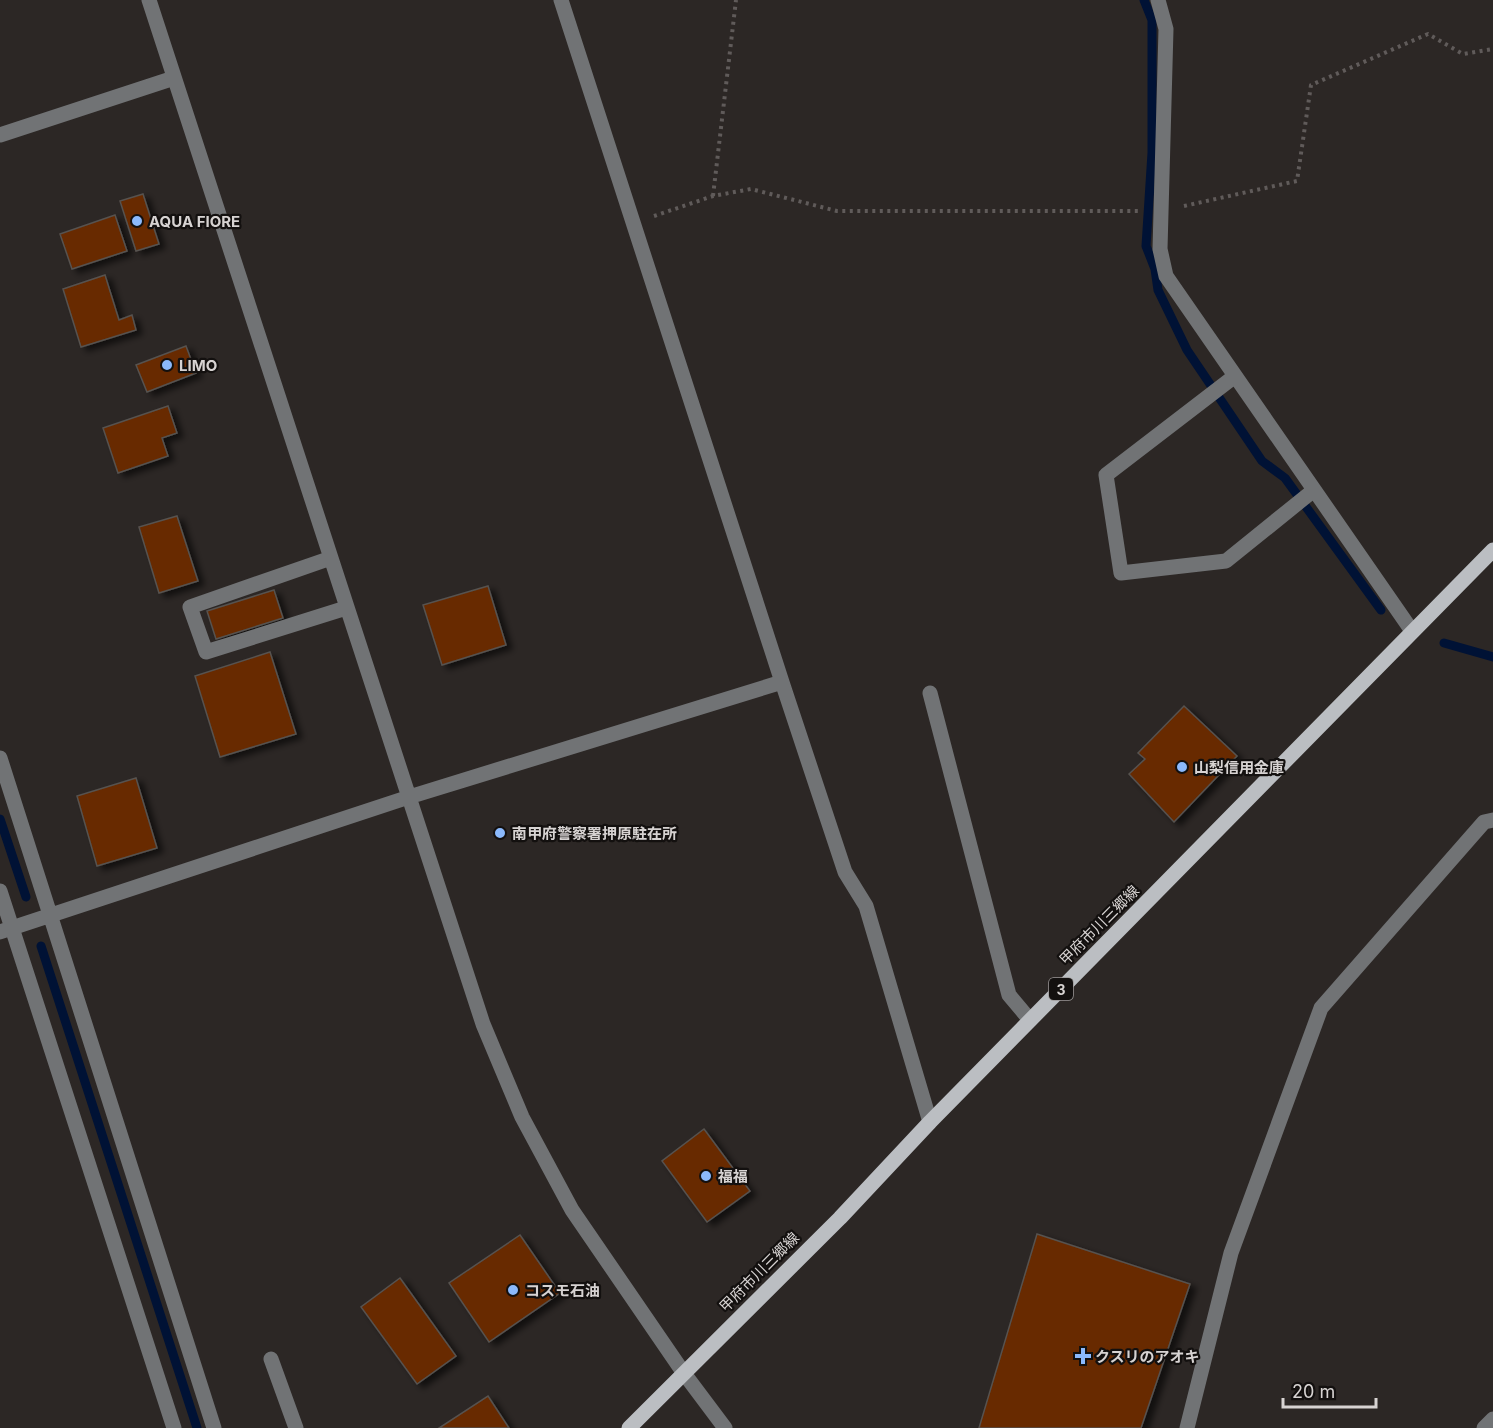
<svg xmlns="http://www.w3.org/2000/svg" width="1493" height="1428" font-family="Inter,'Noto Sans JP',sans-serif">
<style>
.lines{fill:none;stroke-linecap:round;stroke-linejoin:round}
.stream{stroke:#001235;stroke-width:9}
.building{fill:#672a00;stroke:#57524f;stroke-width:1.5;filter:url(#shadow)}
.path{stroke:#605b5a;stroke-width:4;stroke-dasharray:3 4.5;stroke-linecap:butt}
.minor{stroke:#717375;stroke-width:15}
.major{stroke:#bbbec2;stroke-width:15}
.poi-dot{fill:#8bb9fc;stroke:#13100f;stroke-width:2}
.labels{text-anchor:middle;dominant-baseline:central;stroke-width:4.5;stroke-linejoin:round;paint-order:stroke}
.shield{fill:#13100f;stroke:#9c9898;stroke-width:1.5}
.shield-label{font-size:14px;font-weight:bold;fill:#d7d3d2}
.poi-label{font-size:15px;font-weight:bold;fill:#d7d3d2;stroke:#13100f;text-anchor:start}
.street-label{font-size:15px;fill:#d7d3d2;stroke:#13100f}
</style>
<defs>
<filter id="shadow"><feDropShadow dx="6" dy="4" stdDeviation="3" flood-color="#0009"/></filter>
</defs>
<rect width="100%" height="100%" fill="#2c2725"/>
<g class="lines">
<!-- stream -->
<path class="stream" d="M1144,0L1152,20V153L1146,246L1155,269L1158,290L1187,350L1262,461L1285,478L1381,610
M1444,643L1493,657
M0,819L26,897
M41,946L197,1428"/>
</g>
<!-- building -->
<path class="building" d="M143,194L159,244L136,251L120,201Z
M115,215L127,251L72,269L60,234Z
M105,275L119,320L132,315L136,330L81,347L63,289Z
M186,346L196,373L147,392L136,365Z
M168,406L177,433L162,438L168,456L118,473L103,428Z
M177,516L198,581L159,593L139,527Z
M488,586L506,645L442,665L423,605Z
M274,590L283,618L216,639L207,611Z
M270,652L296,734L220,757L195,676Z
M1184,706L1237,756L1174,822L1129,774L1145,759L1138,753Z
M136,778L157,848L97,866L77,796Z
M704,1129L750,1191L707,1222L662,1161Z
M1037,1234L1190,1284L1141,1428H979Z
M520,1235L560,1293L489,1342L449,1283Z
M400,1278L456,1356L417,1384L361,1307Z
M488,1396L509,1428H439Z"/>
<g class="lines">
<!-- path -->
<path class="path" d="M713,196L736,0
M1184,206L1297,181L1311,85L1428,34L1463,54L1493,49
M654,216L713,196L751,189L837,211H1138"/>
<!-- minor -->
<path class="minor" d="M149,0L483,1024L522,1117L572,1210L683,1372L725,1428
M561,0L782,682
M1158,0L1166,29L1160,249L1166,276L1412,631
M0,135L174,78
M1235,376L1106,475L1121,573L1226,561L1314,490
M331,558L190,607L206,652L346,608
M930,693L1009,995L1030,1020
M0,758L214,1428
M0,891L174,1428
M0,932L409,797L782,682L845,872L866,906L930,1122
M271,1359L296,1428
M1187,1428L1231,1253L1321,1008L1484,822L1493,820
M1484,1428L1493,1419"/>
<!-- major -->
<path class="major" d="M629,1428L840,1218L930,1122L1493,550"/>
</g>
<!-- markers -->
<g class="poi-dot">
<circle cx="137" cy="221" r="6"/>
<circle cx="167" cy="365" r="6"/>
<circle cx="1182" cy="767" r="6"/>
<circle cx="500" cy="833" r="6"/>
<circle cx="706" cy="1176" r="6"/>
<circle cx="513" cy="1290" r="6"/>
<path d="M1080 1347h6v6h6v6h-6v6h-6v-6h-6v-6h6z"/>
</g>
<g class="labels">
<!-- shield labels -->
<rect class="shield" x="1049" y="978" width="24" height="22" rx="4.5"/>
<g class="shield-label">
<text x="1061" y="989">3</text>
</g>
<!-- poi labels -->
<g class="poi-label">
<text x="149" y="221">AQUA FIORE</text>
<text x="179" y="365">LIMO</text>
<text x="1194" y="767">山梨信用金庫</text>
<text x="512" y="833">南甲府警察署押原駐在所</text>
<text x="718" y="1176">福福</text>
<text x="525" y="1290">コスモ石油</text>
<text x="1095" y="1356">クスリのアオキ</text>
</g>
<!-- street labels -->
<g class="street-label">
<text transform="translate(1099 925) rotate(-45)">甲府市川三郷線</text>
<text transform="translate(759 1272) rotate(-45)">甲府市川三郷線</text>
</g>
</g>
<!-- scale -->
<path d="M1283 1398v9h93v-9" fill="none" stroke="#d7d3d2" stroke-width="3"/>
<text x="1292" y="1398" font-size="18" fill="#d7d3d2" stroke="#13100f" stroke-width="4.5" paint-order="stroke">20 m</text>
</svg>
